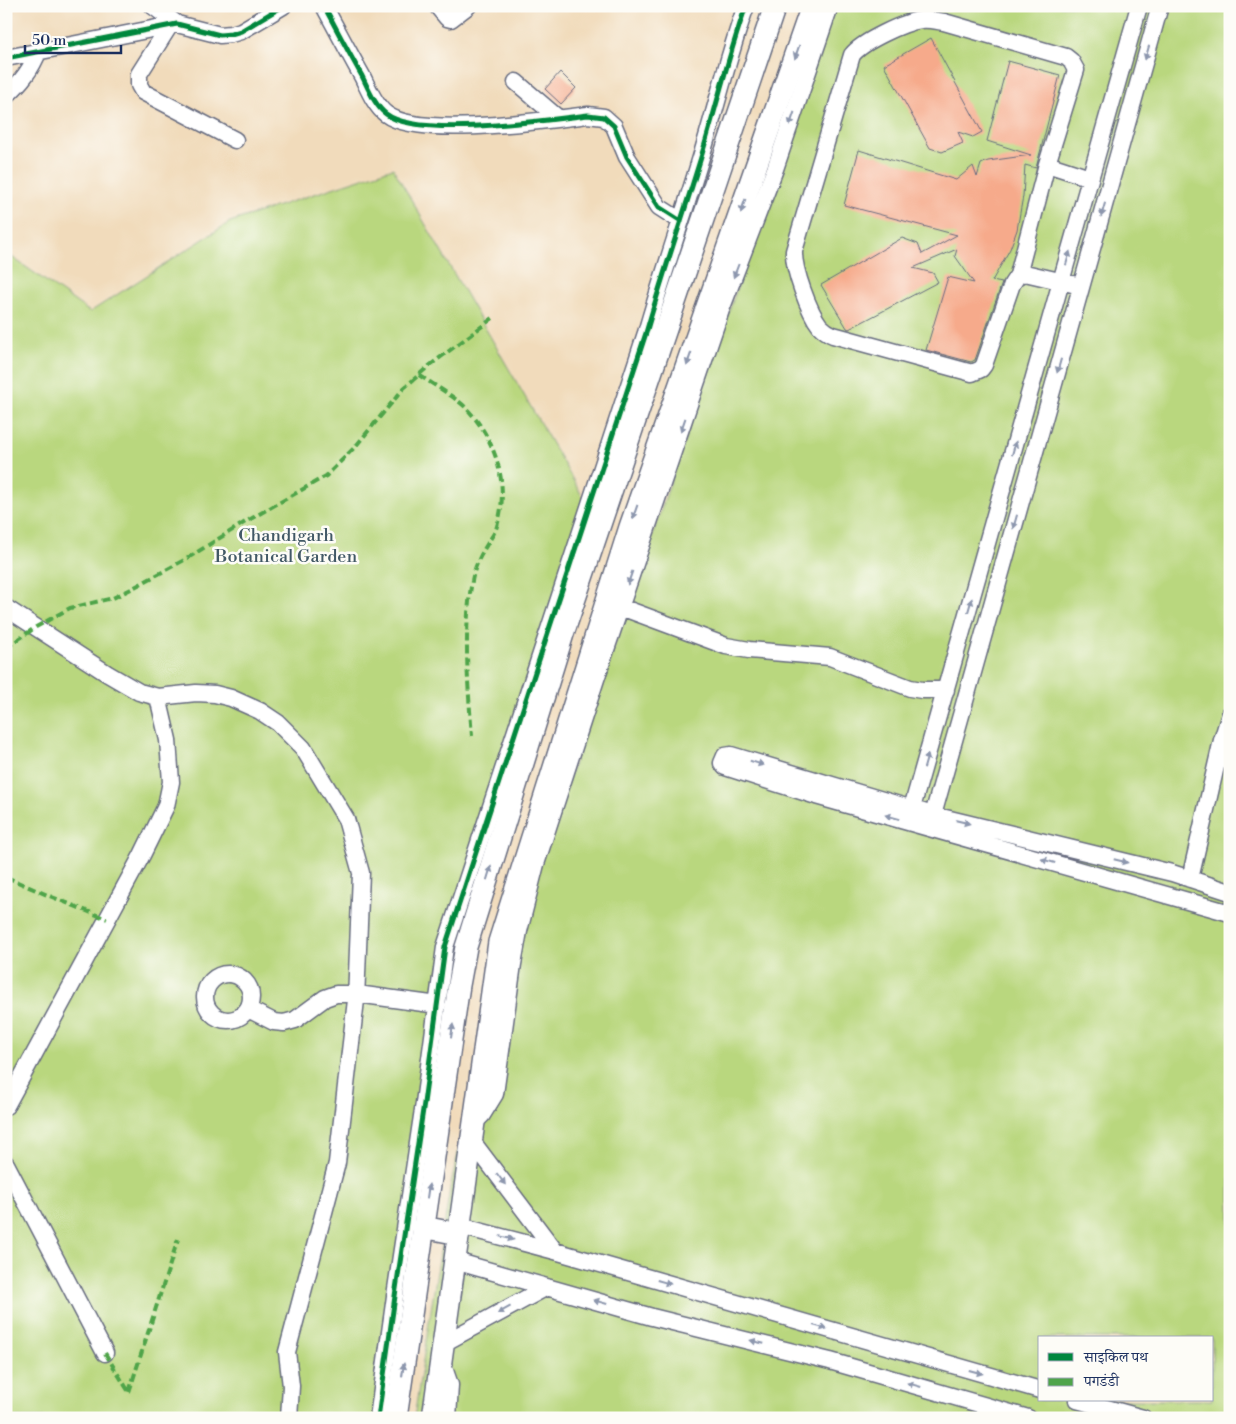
<svg xmlns="http://www.w3.org/2000/svg" width="1236" height="1424" font-family="'Libre Bodoni','Noto Serif Devanagari',serif">
<style>
.green{fill:#b9d77e;stroke:#6a836e;fill-rule:evenodd}
.building{fill:#f6aa8b}
.lines{fill:none;stroke-linecap:round;stroke-linejoin:round}
.minor-casing{stroke:#666b7f;stroke-width:19}
.major-casing{stroke:#666b7f;stroke-width:24}
.minor{stroke:#fff;stroke-width:16}
.major{stroke:#fff;stroke-width:21}
.quiet{stroke:#4fa44a;stroke-width:4;stroke-dasharray:8 4;stroke-linecap:butt}
.cycleway-casing{stroke:#fdfcf7;stroke-width:8}
.cycleway{stroke:#00873e;stroke-width:5}
.oneway{fill:#8d97ae}
.labels{text-anchor:middle;dominant-baseline:central;stroke-width:5;stroke-linejoin:round;paint-order:stroke}
.park-label{font-size:18px;fill:#425966;stroke:#fdfcf7}
</style>
<rect width="100%" height="100%" fill="#fdfcf7"/>
<filter id="ink" filterUnits="userSpaceOnUse"><feTurbulence type="fractalNoise" baseFrequency=".02" numOctaves="2"/><feDisplacementMap in="SourceGraphic" scale="10" xChannelSelector="R" yChannelSelector="G"/><feConvolveMatrix kernelMatrix="1 2 1 2 8 2 1 2 1" color-interpolation-filters="sRGB"/></filter>
<filter id="wash" filterUnits="userSpaceOnUse"><feTurbulence type="fractalNoise" baseFrequency=".0096" numOctaves="4" result="noise"/><feDisplacementMap in="SourceGraphic" scale="20" xChannelSelector="R" yChannelSelector="G"/><feGaussianBlur stdDeviation="1.12" result="paint"/><feColorMatrix in="noise" values="0 0 0 0 0 0 0 0 0 0 0 0 0 0 0 0 0 1.4 0 .05"/><feComposite in="paint" operator="in"/></filter>
<g filter="url(#wash)">
<rect width="100%" height="100%" fill="#f1dbbb"/>
<!-- green -->
<path class="green" d="M834,6H1230V1418H414L450,1189L492,1002ZM1040,1338H1212V1400H1040Z
M393,168L588,506L430,1065L376,1418H6V253L90,312L230,222Z"/>
<g id="blocks">
<!-- building -->
<path class="building" d="M931,38L982,132L973,137L958,132L963,143L942,152L930,148L884,65Z
M1008,61L1060,75L1036,168L1025,165L1023,196L1017,230L1010,249L992,281L1002,283L975,360L971,362L926,350L948,277L974,283L955,256L957,249L913,268L933,273L938,282L849,329L847,328L821,285L902,238L918,244L922,254L957,235L844,205L859,150L956,180L973,166L977,177L981,164L988,161L1031,155L987,141Z
M560,72L576,88L561,104L545,89Z"/>
</g>
</g>
<g filter="url(#ink)">
<use href="#blocks" fill-opacity="0" stroke="#666b7f" stroke-width="1"/>
<g class="lines">
<!-- minor casing -->
<g class="minor-casing">
<path id="minor" d="M153,6L177,24
M324,6C337,30 349,53 362,76C368,88 375,106 386,114C418,139 547,120 588,115L604,117L614,126L627,157L659,207L681,221
M437,6L447,18L451,19L468,6
M170,25L139,74V85L143,92L235,140
M6,58L177,24L220,35L231,34L241,31L283,6
M516,82L558,118
M6,96C22,81 31,70 39,50
M1047,164L1090,178
M1018,275L1047,164L1076,70L1071,61L1066,57L944,22C937,21 929,19 921,20C904,22 862,42 852,55L794,251C793,269 809,312 820,326C824,330 828,333 833,335L972,373L981,369L984,365L1012,284L1018,275L1025,273L1081,286
M610,603L726,646L749,650L830,657L910,688L922,690H946
M6,608L108,674L139,692L158,697L196,693L215,694L231,698L260,711L278,723L303,748L346,819L361,873L356,1000L337,1163L287,1352L291,1386L289,1418
M912,808L1139,6
M933,815L1160,6
M1190,879L1222,740L1230,714
M1230,892L1172,873L933,815L731,755L725,756L722,763L725,767L816,796L1230,913
M205 997a23 23 0 1 1 46 0a23 23 0 1 1-46 0Z
M248,1009L274,1022L284,1023L295,1020L325,998L336,994H357L438,1005
M6,1106L142,855L166,806L171,782L168,740L158,697
M474,1123L482,1115L495,1094L513,964L519,931L536,864L596,679L721,310L775,169L830,6
M472,1141L555,1251
M6,1164L105,1353
M460,1226L555,1251L1040,1390
M455,1261L652,1317L830,1361L1028,1418
M444,1343L547,1287
M442,1362L450,1385L448,1418
M1077,1400L1143,1418
M378,1418L396,1289L424,1103L445,947L646,333C662,277 681,222 698,167C715,113 727,59 746,6"/>
</g>
<!-- major casing -->
<g class="major-casing">
<path id="major" d="M423,1227L459,1234
M396,1418L459,985L466,947L563,634L775,6
M433,1418L499,942L630,527L812,6"/>
</g>
<!-- minor -->
<use href="#minor" class="minor"/>
<!-- major -->
<use href="#major" class="major"/>
<!-- quiet -->
<path class="quiet" d="M419,375C432,384 459,399 468,410C496,441 510,485 497,526C495,533 490,539 486,546C480,556 474,568 472,581C463,630 468,686 472,736
M6,648L36,627L70,608L113,598L133,588L186,559L247,521L326,476L355,447L404,388L429,366L493,318
M6,877L52,897L107,919
M105,1353L129,1392
M129,1392L178,1239"/>
<!-- cycleway casing -->
<g class="cycleway-casing">
<path id="cycleway" d="M324,6C337,30 349,53 362,76C368,88 375,106 386,114C418,139 547,120 588,115L604,117L614,126L627,157L659,207L681,221
M6,58L177,24L220,35L231,34L241,31L283,6
M378,1418L396,1289L424,1103L445,947L646,333C662,277 681,222 698,167C715,113 727,59 746,6"/>
</g>
<!-- cycleway -->
<use href="#cycleway" class="cycleway"/>
</g>
<!-- one-way arrows -->
<defs><path id="oneway-solid" d="M-6-.8H1V-3.2L6.5 0L1 3.2V.8H-6Z" transform="scale(1.25)"/></defs>
<g class="oneway">
<use href="#oneway-solid" transform="translate(797 52) rotate(109)"/>
<use href="#oneway-solid" transform="translate(1147 53) rotate(106)"/>
<use href="#oneway-solid" transform="translate(792 119) rotate(109)"/>
<use href="#oneway-solid" transform="translate(743 206) rotate(109)"/>
<use href="#oneway-solid" transform="translate(1103 210) rotate(106)"/>
<use href="#oneway-solid" transform="translate(1068 258) rotate(-74)"/>
<use href="#oneway-solid" transform="translate(736 271) rotate(111)"/>
<use href="#oneway-solid" transform="translate(689 359) rotate(109)"/>
<use href="#oneway-solid" transform="translate(1059 366) rotate(106)"/>
<use href="#oneway-solid" transform="translate(683 425) rotate(109)"/>
<use href="#oneway-solid" transform="translate(1014 448) rotate(-74)"/>
<use href="#oneway-solid" transform="translate(635 512) rotate(109)"/>
<use href="#oneway-solid" transform="translate(1015 522) rotate(106)"/>
<use href="#oneway-solid" transform="translate(630 578) rotate(109)"/>
<use href="#oneway-solid" transform="translate(970 605) rotate(-74)"/>
<use href="#oneway-solid" transform="translate(926 761) rotate(-74)"/>
<use href="#oneway-solid" transform="translate(757 763) rotate(17)"/>
<use href="#oneway-solid" transform="translate(892 817) rotate(-164)"/>
<use href="#oneway-solid" transform="translate(963 822) rotate(14)"/>
<use href="#oneway-solid" transform="translate(1048 861) rotate(-164)"/>
<use href="#oneway-solid" transform="translate(1121 861) rotate(14)"/>
<use href="#oneway-solid" transform="translate(489 873) rotate(-73)"/>
<use href="#oneway-solid" transform="translate(452 1031) rotate(-82)"/>
<use href="#oneway-solid" transform="translate(501 1179) rotate(53)"/>
<use href="#oneway-solid" transform="translate(428 1191) rotate(-82)"/>
<use href="#oneway-solid" transform="translate(507 1238) rotate(14)"/>
<use href="#oneway-solid" transform="translate(664 1282) rotate(16)"/>
<use href="#oneway-solid" transform="translate(600 1302) rotate(-164)"/>
<use href="#oneway-solid" transform="translate(504 1310) rotate(151)"/>
<use href="#oneway-solid" transform="translate(820 1327) rotate(16)"/>
<use href="#oneway-solid" transform="translate(757 1342) rotate(-166)"/>
<use href="#oneway-solid" transform="translate(403 1370) rotate(-82)"/>
<use href="#oneway-solid" transform="translate(976 1372) rotate(15)"/>
<use href="#oneway-solid" transform="translate(914 1385) rotate(-164)"/>
</g>
</g>
<g class="labels">
<!-- park labels -->
<g class="park-label">
<text x="286" y="535">Chandigarh<tspan x="286" dy="21">Botanical Garden</tspan></text>
</g>
</g>
<!-- margin -->
<rect width="1236" height="1424" fill="none" stroke="#fdfcf7" stroke-width="25"/>
<!-- legend -->
<rect x="1038" y="1336" width="175" height="65" fill="#fdfcf7" stroke="#a3aaba"/>
<rect x="1048" y="1353" width="25" height="8" fill="#00873e" stroke="#a3aaba"/>
<text x="1084" y="1362" font-size="15" fill="#1b2f5e">साइकिल पथ</text>
<rect x="1048" y="1378" width="25" height="8" fill="#4fa44a" stroke="#a3aaba"/>
<text x="1084" y="1386" font-size="15" fill="#1b2f5e">पगडंडी</text>
<!-- scale -->
<path d="M25 45v8h96v-8" fill="none" stroke="#1b2f5e" stroke-width="2.5"/>
<text x="32" y="45" font-size="15" fill="#1b2f5e" stroke="#fdfcf7" stroke-width="4" paint-order="stroke">50 m</text>
</svg>
